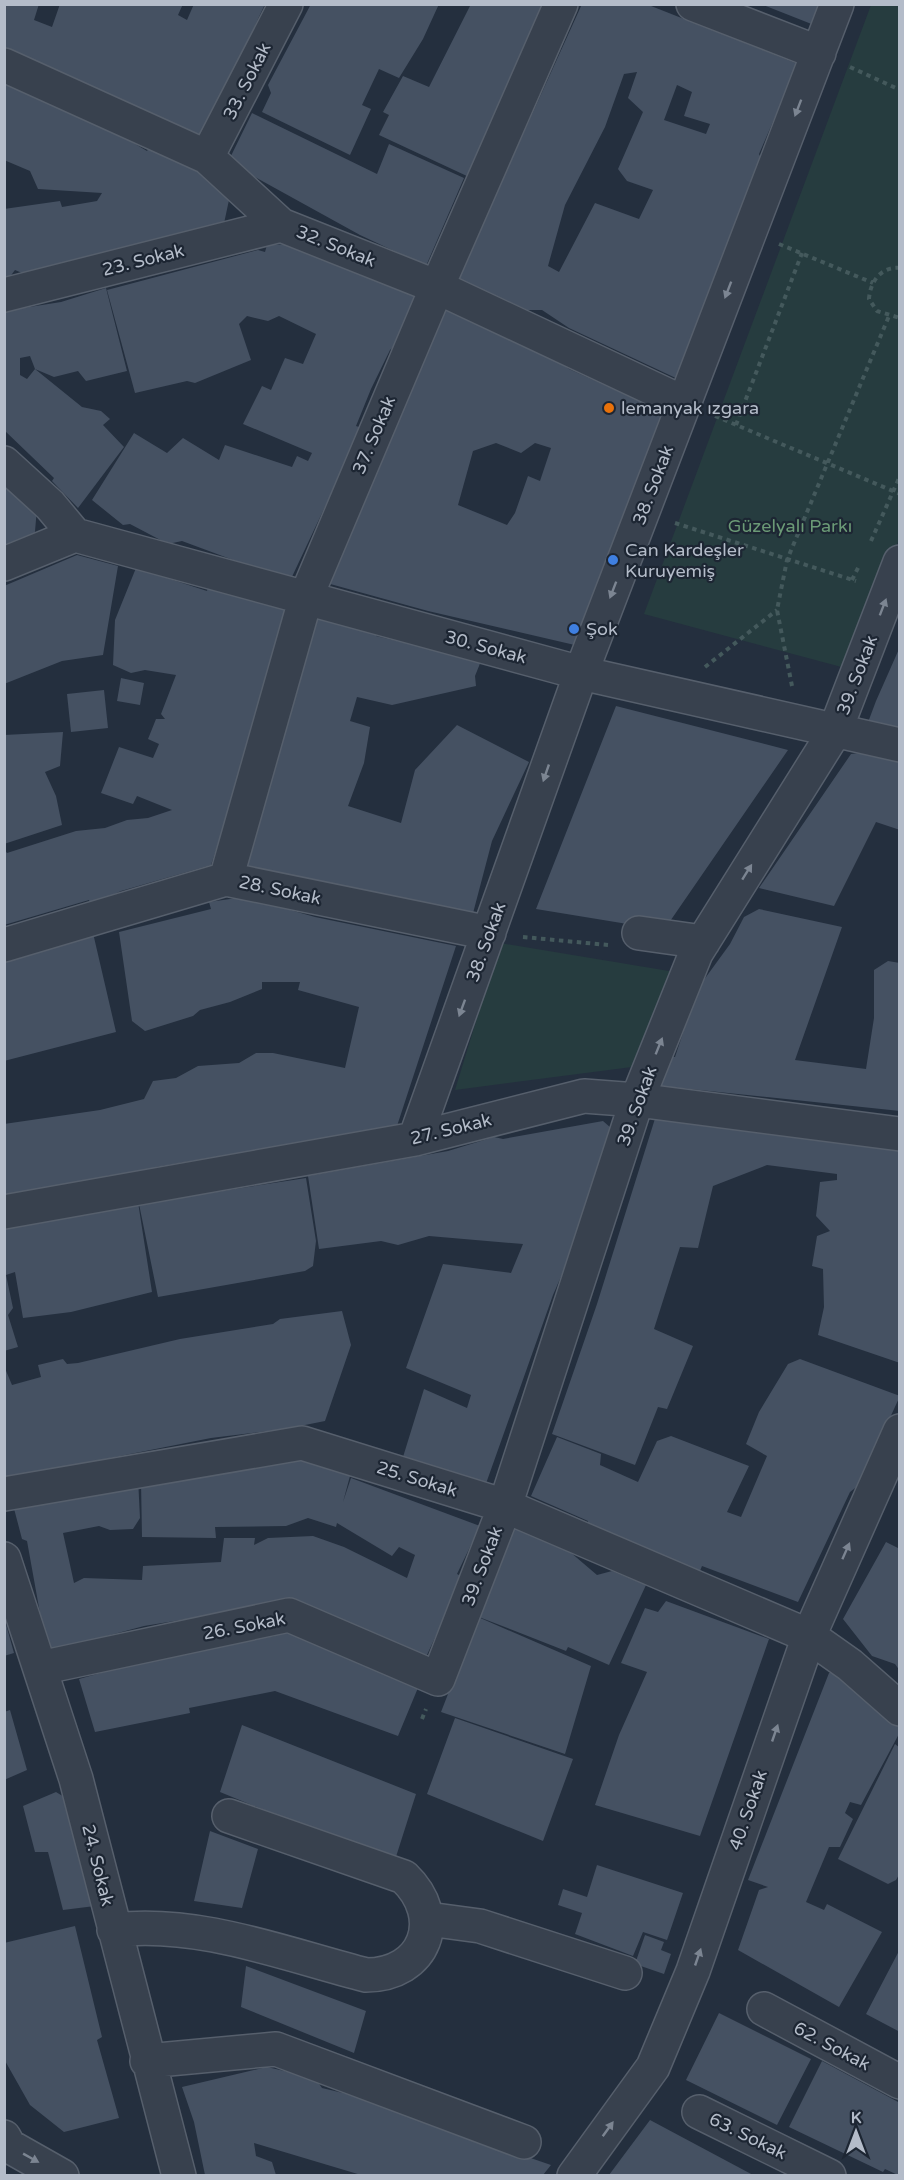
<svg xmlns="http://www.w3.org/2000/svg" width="904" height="2180" font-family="'Varela Round',sans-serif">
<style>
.green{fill:#263c3f}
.building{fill:#455162;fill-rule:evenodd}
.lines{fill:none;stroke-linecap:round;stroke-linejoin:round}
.minor-casing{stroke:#565f6c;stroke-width:36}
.path{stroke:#44595c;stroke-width:4;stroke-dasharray:4.5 4.5;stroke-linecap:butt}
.minor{stroke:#38414e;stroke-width:33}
.oneway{fill:#7c8592}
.food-dot{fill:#e8710a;stroke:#1d2633;stroke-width:2}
.shop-dot{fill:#3f7fe0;stroke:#1d2633;stroke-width:2}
.labels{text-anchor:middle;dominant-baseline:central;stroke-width:4.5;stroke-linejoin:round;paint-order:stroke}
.street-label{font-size:18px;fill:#b4bcc9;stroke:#1d2633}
.poi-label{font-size:18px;fill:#b4bcc9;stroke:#1d2633;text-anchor:start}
.park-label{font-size:18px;fill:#6b9a76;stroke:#1d2633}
</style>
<rect width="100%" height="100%" fill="#242f3e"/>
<!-- green -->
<path class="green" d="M871,5H899V539L849,669L644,614Z
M500,943L681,973L632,1067L455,1090Z"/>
<!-- building -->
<path class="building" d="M4,4H39L34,20L52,27L60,4H183L178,15L187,20L194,4H265L202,139L4,47Z
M311,4H439L423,39L399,78L379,69L362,105L371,109L350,155L262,112L271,93L268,85Z
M471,4H550L469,177L379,135L389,115L383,112L403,76L429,87Z
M582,4H646L798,64L759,154L764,165L680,380L569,328L542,310H527L458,278ZM637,72L628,98L643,112L618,169L627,181L653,190L639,219L595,203L559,272L548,266L565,205L605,127L624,74ZM677,85L692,92L684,116L710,124L706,134L664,120Z
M761,4H822L814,25Z
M4,74L98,122L147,151L152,143L232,186L223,228L27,275L15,270L9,278L4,279V209L60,201L62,207L97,201L102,193L38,189L30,171L4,160Z
M252,113L377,174L389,144L464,178L426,266L360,235L228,162Z
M314,243L423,292L399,342L390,350L371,389L356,426L362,428L290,581L182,541L168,544L130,524L123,525L92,500L134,433L167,453L183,438L219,460L225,445L292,467L297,456L308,461L312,453L243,424L262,386L271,390L285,358L303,364L316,334L279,316L268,321L247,316L239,324L251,360L195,383L187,381L135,393L107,290L258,250L265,252L267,245Z
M106,288L127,371L86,381L78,371L54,377L35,369L82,407L101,411L110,419L103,425L124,447L78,508L52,481L54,478L4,430V311L61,302ZM30,356L35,369L27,379L20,375V358Z
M447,306L538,347L569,369L664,412L579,646L428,611L323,582ZM496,443L521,453L535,443L551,448L540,481L528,476L515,513L507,525L458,505L473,451Z
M4,481L37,508L34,543L4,552Z
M77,555L118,566L103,655L62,661L4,684V586Z
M136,568L207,591L208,587L295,607L247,744L250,746L211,865L121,891L90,905L89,900L4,925V849L7,853L76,831L105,828L127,820L148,818L172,810L137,796L133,804L101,793L119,747L153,758L159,744L148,739L156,719H165L161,714L176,675L145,670L131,673L113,665L115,620Z
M317,617L377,631L376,636L481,661L475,676L476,686L392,705L357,697L350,721L370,727L364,763L348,806L401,823L415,770L457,725L529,762L492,841L472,917L247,867Z
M899,649L900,731L867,725L876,701Z
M121,678L144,683L140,705L117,701Z
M104,690L108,728L71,732L67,694Z
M616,706L788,750L664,930L536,909Z
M63,732L60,766L45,772L56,796L62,825L4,844V735Z
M876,751L900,759V830L876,822L834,906L759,888L851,754Z
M244,897L315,917L456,946L397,1126L156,1167L157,1174L111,1179L110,1175L88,1182L4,1195V1124L100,1110L144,1099L153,1081L176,1078L198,1066L239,1063L256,1053H273L345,1068L359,1007L298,990L300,982H262V989L230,1002L200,1010L193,1016L145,1031L132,1021L119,932L211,909L209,902Z
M759,909L842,927L795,1060L866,1069L874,1018V970L888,961L900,963V1111L661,1086L666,1056L675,1057L698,988L730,944L744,917Z
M93,933L116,1032L4,1061V957Z
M658,1109L900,1141V1363L818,1335L824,1307L823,1269L812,1266L817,1236L830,1231L816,1216L820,1182L837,1180V1174L767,1165L713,1186L698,1248L680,1247L654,1329L693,1346L667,1409L658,1407L635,1465L552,1434L597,1304Z
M603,1121L619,1135L600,1187L553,1295L483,1492L403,1457L424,1389L467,1408L471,1395L406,1368L443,1264L511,1273L523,1244L429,1236L398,1245L381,1241L319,1249L308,1176L448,1151L494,1137L503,1139Z
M306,1178L316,1241L313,1266L305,1271L158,1297L139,1204Z
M138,1202L152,1292L71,1312L23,1318L15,1272L6,1275L13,1308L8,1315L18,1347L4,1351V1224Z
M342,1311L351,1345L325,1421L285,1429L211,1438L100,1460L74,1471L4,1477V1366L12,1385L41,1377L38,1365L63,1359L67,1364L78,1363L180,1339L273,1324L280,1319Z
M800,1359L900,1396L859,1485L850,1492L798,1602L702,1566L700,1571L588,1527V1521L531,1496L557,1437L601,1454L600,1465L638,1482L657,1441L671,1436L749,1466L727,1512L741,1517L767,1456L746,1444L759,1412L788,1364Z
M316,1456L350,1476L343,1502L351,1478L480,1526L457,1574L463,1577L420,1670L367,1644L217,1614L144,1626L47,1652L27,1541L22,1539L12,1501L138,1478L140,1518L133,1529L110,1530L99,1526L63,1533L74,1583L84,1578L142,1580L143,1566L221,1562L224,1538H255L254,1545L268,1538L313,1536L344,1547L407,1578L415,1555L399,1547L392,1556L337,1523L336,1527L308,1518L286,1526L215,1527L216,1538L142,1537L141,1482Z
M517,1521L563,1546L597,1575L612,1571L646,1585L609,1665L568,1647L566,1651L479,1617Z
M886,1542L900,1549V1671L895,1664L872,1656L843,1619Z
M666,1601L769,1639L700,1836L595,1805L619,1735L647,1672L621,1663L645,1608L658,1612Z
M4,1617L14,1653L4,1656Z
M478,1617L591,1666L565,1754L441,1712Z
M296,1626L420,1683L398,1736L275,1691L189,1708L190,1713L95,1732L79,1679L173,1653L275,1636V1630Z
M829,1673H842L900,1722V1732L861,1805L850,1802L845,1813L853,1819L840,1847H829L806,1902L824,1910L827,1904L882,1932L839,2007L738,1950L759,1890L768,1887L748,1880Z
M10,1710L27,1770L4,1780V1712Z
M455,1718L573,1759L543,1841L427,1794Z
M242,1725L416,1794L394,1863L220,1792Z
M895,1744L900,1748V1873L896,1880L888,1884L838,1859Z
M56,1792L74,1803L95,1906L63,1910L48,1852H35L23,1806Z
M210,1831L258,1849L242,1908L194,1901Z
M597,1865L683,1893L667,1940L643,1932L633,1956L575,1934L582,1913L558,1905L563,1889L587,1897Z
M75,1926L102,2037L97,2040L119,2118L64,2132L30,2105L4,2059V1943Z
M645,1935L664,1942L661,1950L671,1954L664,1974L635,1964Z
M900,1949V2032L866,2014Z
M246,1966L366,2011L354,2053L241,2007Z
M719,2013L811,2059L777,2125L686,2080Z
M822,2061L900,2103V2176L885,2169L883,2172L789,2127Z
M267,2067L315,2078L322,2088L364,2098L443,2128L551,2165L543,2175H361L254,2143L256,2156L272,2162L276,2175H205L194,2122L182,2087Z
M650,2120L753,2175H609Z"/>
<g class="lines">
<!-- minor casing -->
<g class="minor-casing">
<path id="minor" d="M693,4L819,53
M4,65L207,157L281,225L437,287L684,403
M207,157L286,4
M4,295L281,225
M4,463L50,505L75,535
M75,535L581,673L900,745
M4,564L75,535
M226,879L306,597L437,287L561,4
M639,933L703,942
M4,945L226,879L489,933
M415,1139L581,673L837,4
M4,1212L415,1139L584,1096L637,1100L900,1134
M4,1494L302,1443L505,1506L809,1636L850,1665L900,1709
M4,1559L76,1779L179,2176
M40,1668L289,1615L438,1679L505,1506L637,1100L696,953L835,731L900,562
M428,1919L480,1926L625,1973
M114,1930C199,1920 284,1954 366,1975C425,1975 447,1918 404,1877L229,1816
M764,2009L900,2082
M147,2061L276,2049L524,2142
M699,2112L829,2176
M4,2137L9,2146L62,2176
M574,2176L653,2067L693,1971L809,1636L900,1431"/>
</g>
<!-- path -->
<path class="path" d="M850,67L900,90
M779,244L873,283
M900,268C881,266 870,282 869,299L877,311L900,318
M715,416L900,494
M736,425L802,253
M675,523L856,581
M871,541L900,476
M852,580L860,564
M705,667L777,610
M792,686L777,610L787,560L889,316
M523,937L608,945
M422,1719L426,1709"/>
<!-- minor -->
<use href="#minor" class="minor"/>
</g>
<!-- one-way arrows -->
<defs><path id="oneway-solid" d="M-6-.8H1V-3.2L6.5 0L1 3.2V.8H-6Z" transform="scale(1.5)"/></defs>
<g class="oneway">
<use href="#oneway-solid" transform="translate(798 108) rotate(111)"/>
<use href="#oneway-solid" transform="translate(728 290) rotate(111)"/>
<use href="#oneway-solid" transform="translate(613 590) rotate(111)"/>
<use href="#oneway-solid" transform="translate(883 607) rotate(-69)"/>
<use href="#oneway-solid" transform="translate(546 773) rotate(109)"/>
<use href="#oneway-solid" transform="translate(747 872) rotate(-58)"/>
<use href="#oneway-solid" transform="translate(462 1008) rotate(110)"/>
<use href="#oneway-solid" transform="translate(659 1046) rotate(-68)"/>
<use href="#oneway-solid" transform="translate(846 1551) rotate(-66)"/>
<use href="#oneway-solid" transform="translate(775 1733) rotate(-71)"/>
<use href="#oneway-solid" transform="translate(698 1957) rotate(-71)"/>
<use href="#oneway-solid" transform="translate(608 2129) rotate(-54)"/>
<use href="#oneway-solid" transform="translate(31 2158) rotate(29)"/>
</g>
<!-- markers -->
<circle class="food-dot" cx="609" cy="408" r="6"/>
<g class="shop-dot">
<circle cx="613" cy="560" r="6"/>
<circle cx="574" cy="629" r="6"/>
</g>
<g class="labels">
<!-- street labels -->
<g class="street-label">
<text transform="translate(247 81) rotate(-63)">33. Sokak</text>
<text transform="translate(336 246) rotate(22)">32. Sokak</text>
<text transform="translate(143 260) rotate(-14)">23. Sokak</text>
<text transform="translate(374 435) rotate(-67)">37. Sokak</text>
<text transform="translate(653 485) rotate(-69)">38. Sokak</text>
<text transform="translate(486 647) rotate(15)">30. Sokak</text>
<text transform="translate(857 675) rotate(-69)">39. Sokak</text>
<text transform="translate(280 890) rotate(12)">28. Sokak</text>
<text transform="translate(486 942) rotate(-70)">38. Sokak</text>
<text transform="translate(637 1106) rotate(-70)">39. Sokak</text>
<text transform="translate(451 1129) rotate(-14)">27. Sokak</text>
<text transform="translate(417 1479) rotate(17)">25. Sokak</text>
<text transform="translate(482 1566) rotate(-69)">39. Sokak</text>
<text transform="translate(244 1626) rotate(-11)">26. Sokak</text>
<text transform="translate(748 1810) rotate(-71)">40. Sokak</text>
<text transform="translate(98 1865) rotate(76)">24. Sokak</text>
<text transform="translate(832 2046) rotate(28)">62. Sokak</text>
<text transform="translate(748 2136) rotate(26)">63. Sokak</text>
</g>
<!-- poi labels -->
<g class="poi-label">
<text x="621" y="408">lemanyak ızgara</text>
<text x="625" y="550">Can Kardeşler<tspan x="625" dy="21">Kuruyemiş</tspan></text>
<text x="586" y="629">Şok</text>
</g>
<!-- park labels -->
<g class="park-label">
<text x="790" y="526">Güzelyalı Parkı</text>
</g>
</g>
<!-- border -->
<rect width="904" height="2180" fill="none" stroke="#b4bcc9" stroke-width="12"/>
<!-- north arrow -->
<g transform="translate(856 2132)" stroke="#1d2633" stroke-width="4.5" paint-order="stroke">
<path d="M0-4.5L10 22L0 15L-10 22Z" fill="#b4bcc9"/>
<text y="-9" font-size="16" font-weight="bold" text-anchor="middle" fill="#b4bcc9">K</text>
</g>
</svg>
